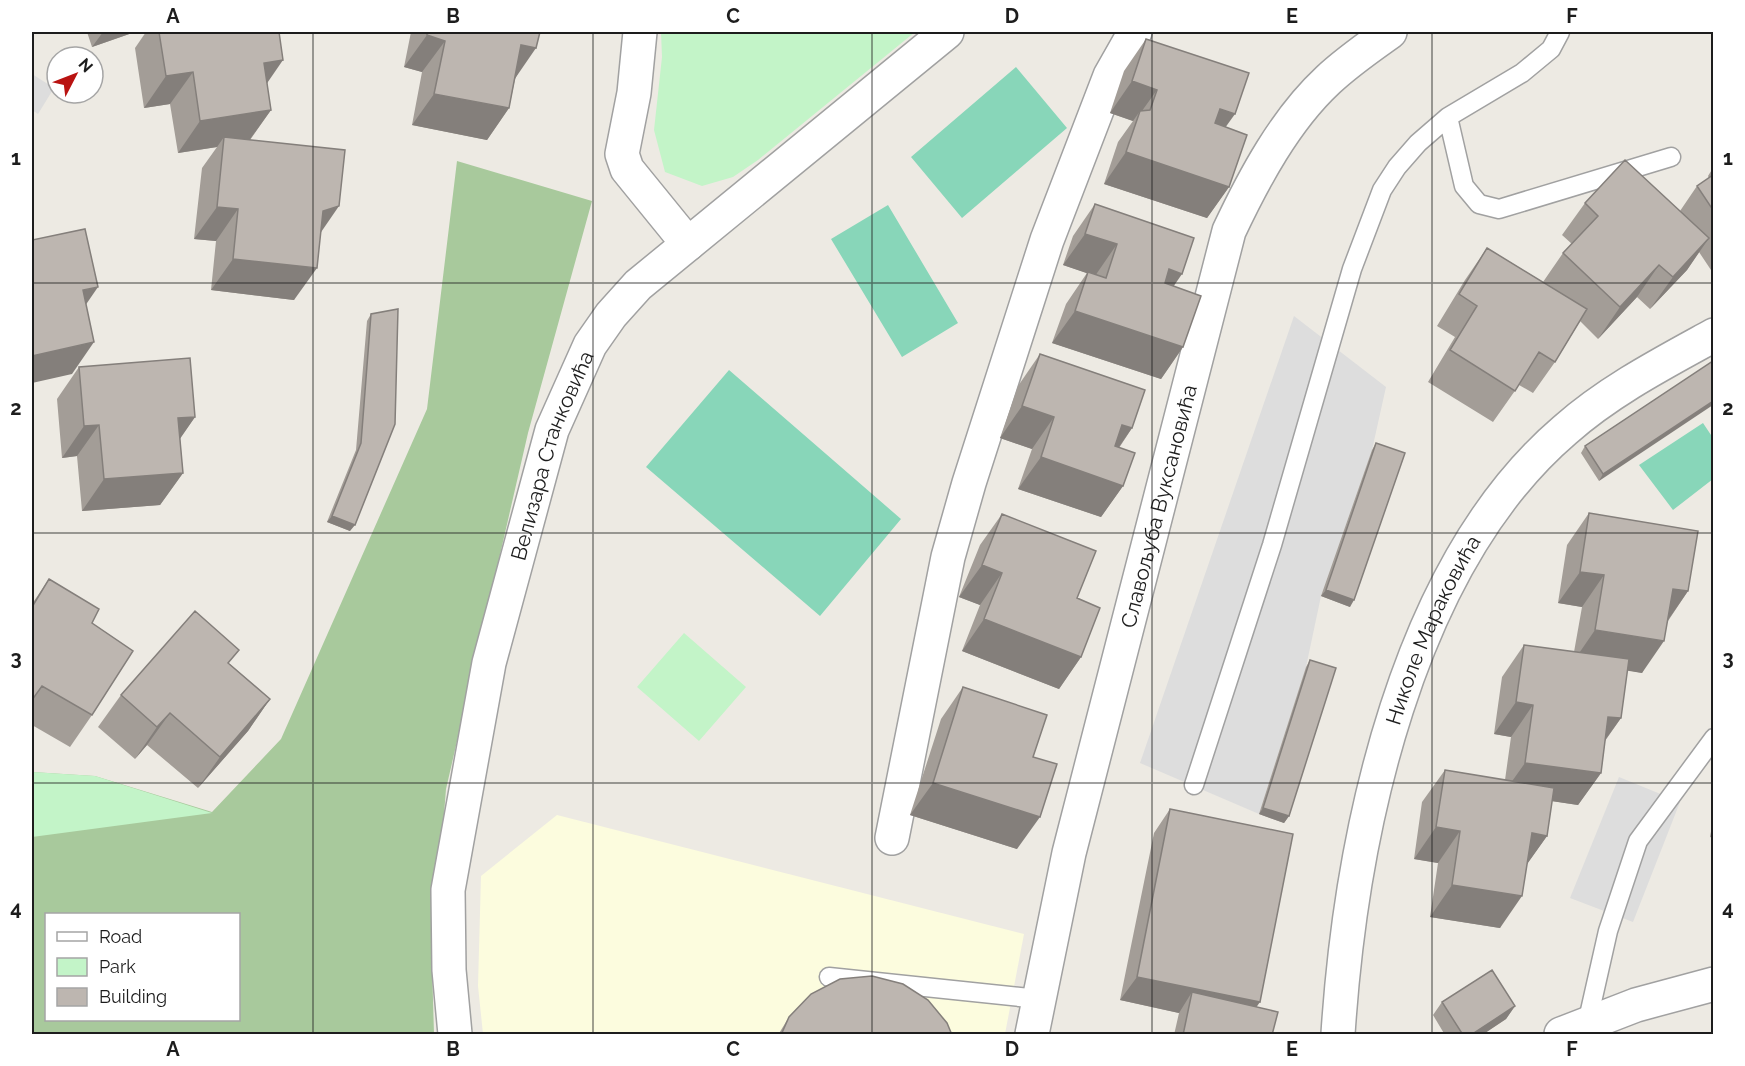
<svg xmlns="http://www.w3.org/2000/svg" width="1745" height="1066" font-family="Raleway,sans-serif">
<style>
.education{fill:#fcfcde}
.forest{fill:#a8c99c;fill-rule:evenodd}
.park{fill:#c3f4c8}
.pitch{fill:#88d6b9}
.parking{fill:#ddd}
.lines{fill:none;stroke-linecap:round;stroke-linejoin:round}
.service-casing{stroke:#a1a1a1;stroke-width:21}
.minor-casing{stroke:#a1a1a1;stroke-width:36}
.tertiary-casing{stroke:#a1a1a1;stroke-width:36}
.service{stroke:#fff;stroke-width:18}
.minor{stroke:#fff;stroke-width:33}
.tertiary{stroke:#fff;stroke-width:33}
.wall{fill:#a39d97}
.shaded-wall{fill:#847f7b}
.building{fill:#bdb6b0;stroke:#847f7b;stroke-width:1.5}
.grid{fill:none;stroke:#1d1d1d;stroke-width:1.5;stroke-opacity:0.55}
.labels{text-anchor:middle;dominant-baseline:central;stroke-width:6;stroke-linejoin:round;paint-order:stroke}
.street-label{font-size:21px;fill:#1d1d1d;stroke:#fff}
.neatline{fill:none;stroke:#1d1d1d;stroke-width:2}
.grid-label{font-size:20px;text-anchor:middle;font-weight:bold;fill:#1d1d1d}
</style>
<rect width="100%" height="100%" fill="#edeae3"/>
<!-- education -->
<path class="education" d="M557,815L1024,934L1005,1034H483L478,986L481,876Z"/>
<!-- forest -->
<path class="forest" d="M457,161L592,201L528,433L446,789L432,965L434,1034H32V772L95,776L212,812L281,739L427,409ZM46,914H238V1020H46Z"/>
<!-- park -->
<path class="park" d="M661,32H915L758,160L733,177L702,186L665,172L654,130L662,57Z
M684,633L746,687L699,741L637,687Z
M32,772L95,776L212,813L32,837Z"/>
<!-- pitch -->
<path class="pitch" d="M1016,67L1067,128L962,218L911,157Z
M888,205L958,323L902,357L831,239Z
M729,370L901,519L820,616L646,467Z
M1703,423L1713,438V479L1673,510L1639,465Z"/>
<!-- parking -->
<path class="parking" d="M32,74L54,88L38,114L32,110Z
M1294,316L1386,387L1372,450L1321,596L1306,667L1259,814L1140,763Z
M1619,777L1680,802L1633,922L1570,898Z"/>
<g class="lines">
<!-- service casing -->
<g class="service-casing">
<path id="service" d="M1448,117L1464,186L1479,204L1499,209L1671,157
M1194,785L1272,545L1352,269L1382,190L1397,167L1418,143L1448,117L1522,73L1551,49L1560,32
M829,977L1039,999
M1587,1024L1608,931L1638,841L1714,738"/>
</g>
<!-- minor casing -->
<g class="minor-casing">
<g id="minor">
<path d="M640,32L634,93L622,154L627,169L688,244"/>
<path d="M892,838L948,557L969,483L1047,240L1110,76L1135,32"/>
<path id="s1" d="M1032,1034L1069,853L1229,231C1254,178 1285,120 1328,80C1347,62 1369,47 1390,32"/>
<path id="s2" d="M1338,1034C1351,835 1406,566 1565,430C1609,391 1663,363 1714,335"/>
</g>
</g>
<!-- tertiary casing -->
<g class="tertiary-casing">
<g id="tertiary">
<path id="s3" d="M455,1034L449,970L448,890L489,663L552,430L590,345L611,315L638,285L947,32"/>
<path d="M1561,1034L1636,1005L1714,984"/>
</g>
</g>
<!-- service -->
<use href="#service" class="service"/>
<!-- minor -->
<use href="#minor" class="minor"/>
<!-- tertiary -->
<use href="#tertiary" class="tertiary"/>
</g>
<!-- wall -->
<path class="wall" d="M87,32H135L92,47Z
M146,32H279L267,84L271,110L250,140L320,233L294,300L211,290L216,241L194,239L202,168L217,147L178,153L170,104L144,108L135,48Z
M411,32H540L515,79L509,108L487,140L412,125L422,72L404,67Z
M1146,39L1226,127L1229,187L1207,218L1104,184L1118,142L1133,121L1110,113L1124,71Z
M1713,168V273L1699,252L1687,270L1650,309L1637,297L1598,339L1580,321L1555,362L1533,393L1519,385L1493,422L1428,382L1455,337L1437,326L1465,280L1487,248L1543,282L1563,253L1572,244L1562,235L1585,203L1680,211L1697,186L1709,178L1708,176Z
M1095,204L1174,286L1183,347L1161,379L1052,343L1066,304L1087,273L1063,265L1073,236Z
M398,309L350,531L327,522L356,450L367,321L371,314Z
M1040,354L1132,428L1119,448L1123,486L1101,517L1018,489L1032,449L1000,438L1018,386Z
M1713,361L1599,481L1581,453L1585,446Z
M79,367L195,417L180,438L183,473L160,505L82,511L77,456L62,458L57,399Z
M1376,443L1350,607L1321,596L1372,450Z
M1589,513L1688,591L1668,621L1642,673L1627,670L1621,718L1605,741L1601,773L1578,805L1552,801L1547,836L1527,864L1500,928L1430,917L1438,863L1414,859L1422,802L1445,770L1505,780L1511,737L1494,734L1502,677L1524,645L1574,652L1582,607L1558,603L1567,545Z
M1002,514L1077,598L1081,657L1059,689L962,651L980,605L959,597L980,545Z
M49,579L92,623V715L70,747L32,725V604Z
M1310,660L1289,816L1284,823L1259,814L1306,667Z
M230,664L270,699L248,731L198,788L147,745L135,759L98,727L121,695Z
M963,687L1033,757L1017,849L910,815L941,719Z
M1170,809L1256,1007L1272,1035H1174L1179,1013L1120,1000L1154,833Z
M1713,821V838L1710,837Z
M1442,1002L1515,1006L1506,1019L1482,1035H1445L1433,1015Z
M789,1017L952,1035H778Z"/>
<!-- shaded-wall -->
<path class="shaded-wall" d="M103,32H135L92,47Z
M427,35L445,41L422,72L404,67Z
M521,45L536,48L514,80Z
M283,60L261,92L264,63Z
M193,72L170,104L144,108L166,76Z
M1132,81L1157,90L1139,115L1140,111L1133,121L1110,113Z
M434,94L509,108L487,140L412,125Z
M1220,109L1235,114L1212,146L1198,141Z
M271,110L248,142L224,137L217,147L178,153L200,121Z
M1126,152L1229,187L1207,218L1104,184Z
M339,206L317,238L323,211Z
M217,207L238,209L216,241L194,239Z
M1085,234L1117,244L1095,276L1063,265Z
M1709,238L1687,270L1650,309L1673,277Z
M233,259L317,268L294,300L211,290Z
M1659,265L1637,297L1598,339L1620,307Z
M1169,269L1182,274L1160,306L1147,301Z
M98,287L76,319L83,290Z
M1075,311L1183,347L1161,379L1052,343Z
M94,342L72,374L32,383V356Z
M1713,401V405L1599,481L1603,474Z
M1022,406L1054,417L1032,449L1000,438Z
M195,417L173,449L178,418Z
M99,425L77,456L62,458L84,426Z
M1122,425L1132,428L1110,460Z
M1041,457L1123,486L1101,517L1018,489Z
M183,473L160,505L82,511L104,479Z
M332,516L355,525L350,531L327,522Z
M982,565L1002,573L980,605L959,597Z
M1580,572L1604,575L1582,607L1558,603Z
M1673,589L1688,591L1666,623Z
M1326,590L1354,600L1350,607L1321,596Z
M984,619L1081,657L1059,689L962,651Z
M1595,630L1664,641L1642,673L1573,662Z
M270,699L248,731L198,788L220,757Z
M1516,702L1533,705L1511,737L1494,734Z
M170,713L147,745L135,759L157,727Z
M1608,717L1621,718L1598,750Z
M1525,763L1601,773L1578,805L1503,794Z
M933,783L1040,817L1017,849L910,815Z
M1263,808L1289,816L1284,823L1259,814Z
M1436,827L1460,831L1438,863L1414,859Z
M1532,833L1547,836L1525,867Z
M1452,885L1522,896L1500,928L1430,917Z
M1137,977L1260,1002L1243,1026L1192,992L1179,1013L1120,1000Z
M1515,1006L1506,1019L1482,1035H1471Z"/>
<!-- building -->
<path class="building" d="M159,32H279L283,60L264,63L271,110L200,121L193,72L166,76Z
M427,32H540L536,48L521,45L509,108L434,94L445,41L427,35Z
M1146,39L1249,73L1235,114L1220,109L1215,123L1247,135L1229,187L1126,152L1140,111L1150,110L1157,90L1132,81Z
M224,137L345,150L339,206L323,211L317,268L233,259L238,209L217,207Z
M1625,160L1709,238L1673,277L1659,265L1620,307L1563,253L1598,216L1585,203Z
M1713,175V210L1697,186Z
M1095,204L1194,238L1182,274L1169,269L1165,283L1201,296L1183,347L1075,311L1088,272L1106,278L1117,244L1085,234Z
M85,229L98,287L83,290L94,342L32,356V240Z
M1487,248L1587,309L1555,362L1539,352L1515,391L1450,350L1477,306L1459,294Z
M398,309L395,424L355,525L332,516L361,443L371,314Z
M1040,354L1145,390L1132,428L1122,425L1115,446L1135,453L1123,486L1041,457L1054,417L1022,406Z
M190,358L195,417L178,418L183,473L104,479L99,425L84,426L79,367Z
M1713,361V401L1603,474L1585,446Z
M1376,443L1405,453L1354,600L1326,590Z
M1589,513L1698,531L1688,591L1673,589L1664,641L1595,630L1604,575L1580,572Z
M1002,514L1096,551L1077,598L1100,608L1081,657L984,619L1002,573L982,565Z
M49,579L99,609L92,623L133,651L92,715L42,686L32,700V607Z
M195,611L239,650L228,663L270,699L220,757L170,713L157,727L121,695Z
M1524,645L1629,659L1621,718L1608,717L1601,773L1525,763L1533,705L1516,702Z
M1310,660L1336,668L1289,816L1263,808Z
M963,687L1047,715L1033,757L1057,764L1040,817L933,783Z
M1445,770L1554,788L1547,836L1532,833L1522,896L1452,885L1460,831L1436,827Z
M1170,809L1293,834L1260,1002L1137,977Z
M1492,970L1515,1006L1471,1035H1463L1442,1002Z
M872,976L903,984L928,1000L947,1023L952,1035H781L789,1017L811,994L840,979Z
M1192,992L1278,1012L1272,1035H1183Z"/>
<!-- grid -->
<path class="grid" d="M313,32V1034M593,32V1034M872,32V1034M1152,32V1034M1432,32V1034M32,283H1714M32,533H1714M32,783H1714"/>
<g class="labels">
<!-- street labels -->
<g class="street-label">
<text stroke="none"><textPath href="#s3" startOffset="592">Велизара Станковића</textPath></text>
<text stroke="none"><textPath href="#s1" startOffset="543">Славољуба Вуксановића</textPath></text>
<text stroke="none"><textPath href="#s2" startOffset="418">Николе Мараковића</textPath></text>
</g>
</g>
<!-- border -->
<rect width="1745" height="1066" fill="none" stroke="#ffffff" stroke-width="66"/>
<!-- legend -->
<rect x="45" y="913" width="195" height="108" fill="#ffffff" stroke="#a5a5a5" stroke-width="1.5"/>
<rect x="57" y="932" width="30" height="9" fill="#ffffff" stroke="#a5a5a5" stroke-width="1.5"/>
<text x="99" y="943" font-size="18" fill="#1d1d1d">Road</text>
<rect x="57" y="958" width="30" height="18" fill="#c3f4c8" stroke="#a5a5a5" stroke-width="1.5"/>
<text x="99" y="973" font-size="18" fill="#1d1d1d">Park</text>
<rect x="57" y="988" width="30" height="18" fill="#bdb6b0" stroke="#a5a5a5" stroke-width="1.5"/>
<text x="99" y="1003" font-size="18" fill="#1d1d1d">Building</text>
<!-- north arrow -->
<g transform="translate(75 75) rotate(48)"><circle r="28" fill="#ffffff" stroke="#a5a5a5" stroke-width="1.5"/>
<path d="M0-4.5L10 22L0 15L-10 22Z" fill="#b91311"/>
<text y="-9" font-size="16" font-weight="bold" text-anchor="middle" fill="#1d1d1d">N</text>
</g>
<rect x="33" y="33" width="1679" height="1000" class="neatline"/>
<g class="grid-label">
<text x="173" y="23">A</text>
<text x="453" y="23">B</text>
<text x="733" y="23">C</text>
<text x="1012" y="23">D</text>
<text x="1292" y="23">E</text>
<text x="1572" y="23">F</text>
<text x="16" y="165">1</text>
<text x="1728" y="165">1</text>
<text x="16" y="415">2</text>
<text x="1728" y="415">2</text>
<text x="16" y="665">3</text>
<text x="1728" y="665">3</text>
<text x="16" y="915">4</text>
<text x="1728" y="915">4</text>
<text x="173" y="1056">A</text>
<text x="453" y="1056">B</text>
<text x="733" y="1056">C</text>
<text x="1012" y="1056">D</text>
<text x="1292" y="1056">E</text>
<text x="1572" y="1056">F</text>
</g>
</svg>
